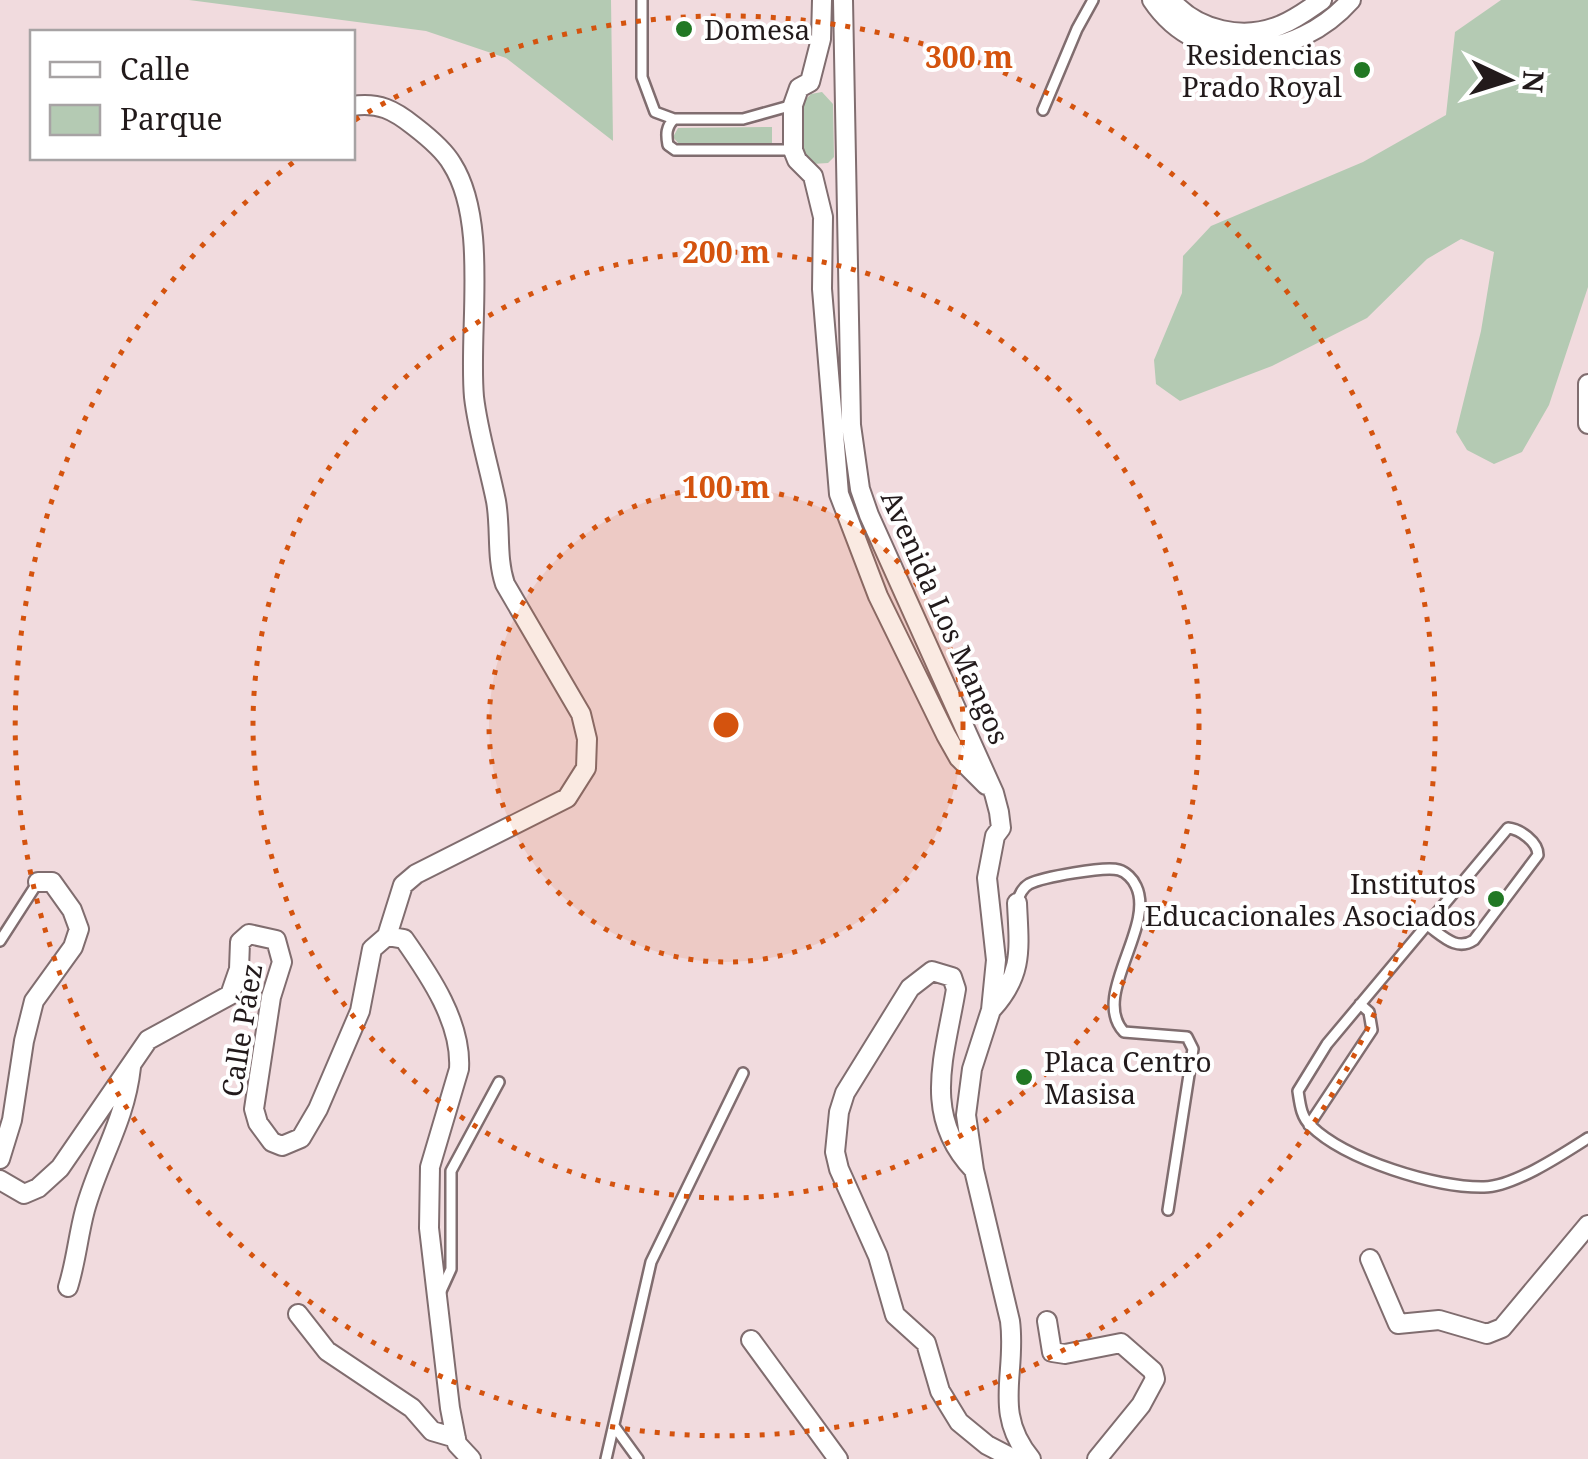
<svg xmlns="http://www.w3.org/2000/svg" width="1588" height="1459" font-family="'Noto Serif',serif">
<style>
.green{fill:#b4cab3}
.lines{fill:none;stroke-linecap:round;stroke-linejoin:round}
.service-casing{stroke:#806d6f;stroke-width:14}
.minor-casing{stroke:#806d6f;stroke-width:22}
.service{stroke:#fff;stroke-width:9}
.minor{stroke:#fff;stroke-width:18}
.ring{fill:none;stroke:#d4530e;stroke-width:5;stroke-dasharray:5 10}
.poi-dot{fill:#217824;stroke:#fff;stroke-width:4}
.labels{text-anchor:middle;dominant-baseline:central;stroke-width:8;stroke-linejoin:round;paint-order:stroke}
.poi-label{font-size:28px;fill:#221a1b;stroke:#fff;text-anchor:start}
.street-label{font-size:28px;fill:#221a1b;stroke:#fff}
.centre{fill:#d4530e;stroke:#fff;stroke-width:5}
.ring-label{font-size:30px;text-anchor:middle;font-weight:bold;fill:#d4530e;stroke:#fff;stroke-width:8;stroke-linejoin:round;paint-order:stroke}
</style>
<rect width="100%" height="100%" fill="#f1dbde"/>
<!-- green -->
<path class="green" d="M189,0H611L613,141L506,58L426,31Z
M1501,0H1588V287L1549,405L1522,452L1494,464L1467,450L1456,432L1481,331L1494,252L1461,239L1427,259L1367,318L1272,366L1180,401L1156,384L1154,360L1182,293L1183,256L1211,226L1363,162L1446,115L1455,32Z
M822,92L833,104L834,157L828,163L812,164L801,157V104L811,94Z
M772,127V147L678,143L673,137L678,128Z"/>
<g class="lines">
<!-- service casing -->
<g class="service-casing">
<path id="service" d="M642,0V77L655,112L674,119
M1043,110L1077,29L1093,0
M793,150H675L668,145C666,134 666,127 674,119H743L793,105
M1017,903C1019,895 1022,888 1029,884C1043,877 1105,866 1119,870C1126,872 1133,879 1136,886C1156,927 1090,996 1124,1032L1187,1037L1193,1049L1168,1210
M1427,925C1442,935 1456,952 1474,940L1538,855C1538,842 1520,829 1508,828L1327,1044L1298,1091C1300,1104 1301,1117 1311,1126C1346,1160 1436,1188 1484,1187C1513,1187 1563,1154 1588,1138
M0,941L38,882
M1309,1125L1372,1030L1369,1012L1360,1004
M441,1291L451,1269V1171L499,1082
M614,1426L638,1459
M606,1459L651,1262L743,1073"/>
</g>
<!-- minor casing -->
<g class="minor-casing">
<path id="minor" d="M822,0L821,39L810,82L799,88L793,105V150L797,160L813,176L823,217L822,289L839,494L878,596L946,735L959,758L986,785
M843,0L851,425L860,489L869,515L994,793L999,812L1001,828L995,836L987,878L996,960L991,1010L972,1069L966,1115L974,1170L1010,1321C1017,1374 992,1412 1031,1459
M1152,0C1200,72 1298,60 1351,0
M1171,0C1197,31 1244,41 1281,25C1296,19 1309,9 1322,0
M352,106C379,102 394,110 414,126C427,136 444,150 452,164C489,222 468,330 474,397C478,432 489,466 496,501C501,529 496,557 505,584L581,714L587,739L586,768L567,798L416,874L403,885L387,936
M1588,384V424
M992,1009C1024,974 1019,948 1017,903
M0,1159L12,1120L24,1041L34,1001L73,947L79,929L72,910L52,882H38
M974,1170C921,1115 945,1056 956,989L952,977L932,971L910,988L845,1093L839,1112L835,1152L839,1169L878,1256L895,1315L926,1343L940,1391L959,1422L987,1445L1014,1459
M0,1180L24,1194L38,1188L60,1168L148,1040L230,995L239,969L240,942L249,934L276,940L282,962L271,997L254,1109L258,1123L272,1142L282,1146L301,1138L318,1109L360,1011L372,949L387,936L404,939C430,976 462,1023 459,1069L430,1167L429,1228L450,1408L457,1444L471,1459
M1370,1259L1398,1324L1439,1320L1487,1334L1502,1328L1588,1225
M68,1287C76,1262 78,1236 85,1210C99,1159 125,1122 131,1067
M298,1314L327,1351L412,1408L432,1431L456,1438
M1047,1321L1052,1352L1065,1354L1121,1343L1153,1371L1155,1379L1141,1405L1097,1459
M751,1340L838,1459"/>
</g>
<!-- service -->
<use href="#service" class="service"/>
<!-- minor -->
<use href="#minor" class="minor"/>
</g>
<!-- distance rings -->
<circle cx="726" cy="725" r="237" fill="#d4530e" fill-opacity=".12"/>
<g class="ring">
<circle cx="726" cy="725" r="237"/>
<circle cx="726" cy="725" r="473"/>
<path d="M355 120A710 710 0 1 1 299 158"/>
</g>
<!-- markers -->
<g class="poi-dot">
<circle cx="684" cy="29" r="10"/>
<circle cx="1362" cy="70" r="10"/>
<circle cx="1496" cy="899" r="10"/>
<circle cx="1024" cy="1077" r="10"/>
</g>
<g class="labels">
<!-- poi labels -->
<g class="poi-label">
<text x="704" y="29">Domesa</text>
<text x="1342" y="54" text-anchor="end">Residencias<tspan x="1342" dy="32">Prado Royal</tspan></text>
<text x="1476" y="883" text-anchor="end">Institutos<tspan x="1476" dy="32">Educacionales Asociados</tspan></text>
<text x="1044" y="1061">Placa Centro<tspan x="1044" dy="32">Masisa</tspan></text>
</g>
<!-- street labels -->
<g class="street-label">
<text transform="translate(946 617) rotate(66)">Avenida Los Mangos</text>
<text transform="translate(241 1030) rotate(-81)">Calle Páez</text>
</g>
</g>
<circle cx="726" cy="725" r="15" class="centre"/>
<g class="ring-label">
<text x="969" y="68">300 m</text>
<text x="726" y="263">200 m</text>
<text x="726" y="498">100 m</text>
</g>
<!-- legend -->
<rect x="30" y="30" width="325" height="130" fill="#ffffff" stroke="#a7a3a4" stroke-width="2.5"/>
<rect x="50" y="62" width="50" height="15" fill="#ffffff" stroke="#a7a3a4" stroke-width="2.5"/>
<text x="120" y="80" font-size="30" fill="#221a1b">Calle</text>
<rect x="50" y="105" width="50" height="30" fill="#b4cab3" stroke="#a7a3a4" stroke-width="2.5"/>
<text x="120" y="130" font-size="30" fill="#221a1b">Parque</text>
<!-- north arrow -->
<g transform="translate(1508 80) rotate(94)" stroke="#ffffff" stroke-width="8" paint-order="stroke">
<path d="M0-8L18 38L0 25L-18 38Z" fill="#221a1b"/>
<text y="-15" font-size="28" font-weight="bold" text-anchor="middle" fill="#221a1b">N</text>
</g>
</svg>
